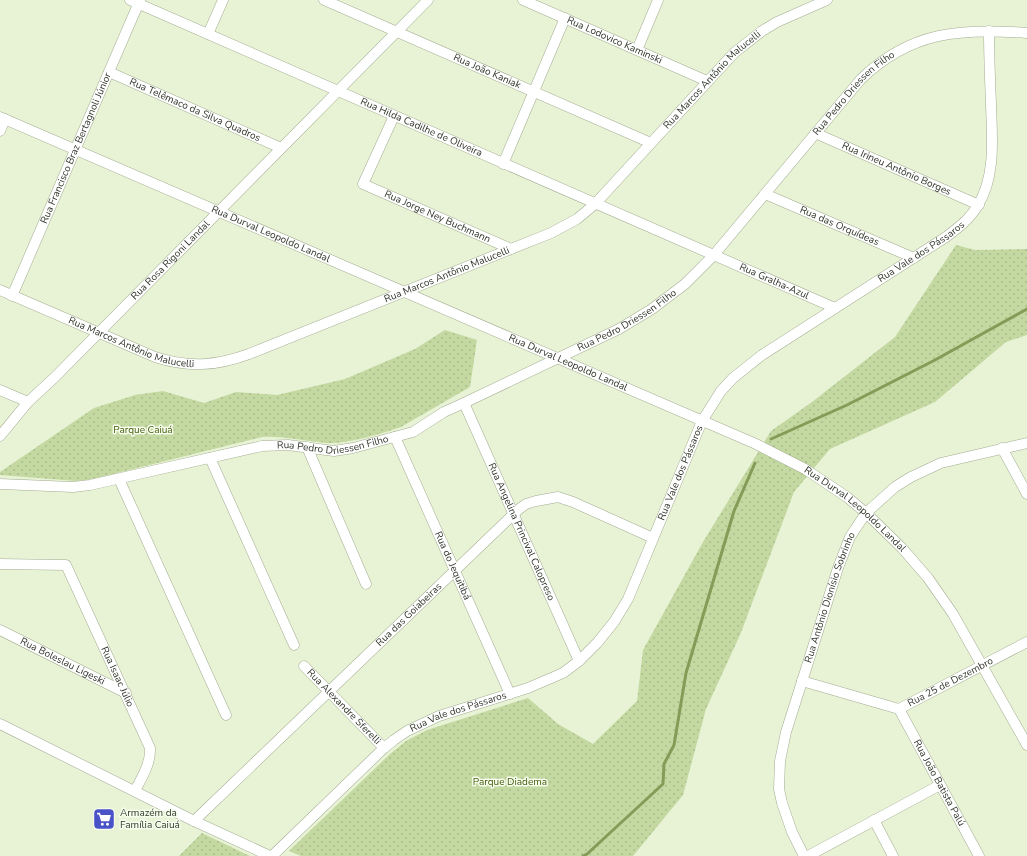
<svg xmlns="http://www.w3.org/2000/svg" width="1027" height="856" font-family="'Nunito Sans',sans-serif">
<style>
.green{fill:url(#green-dots)}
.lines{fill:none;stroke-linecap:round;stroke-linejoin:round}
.stream{stroke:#849c57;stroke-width:3}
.minor-casing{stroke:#a2ac91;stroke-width:11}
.minor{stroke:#fff;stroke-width:10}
.labels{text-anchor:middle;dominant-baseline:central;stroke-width:3;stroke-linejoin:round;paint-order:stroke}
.street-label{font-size:10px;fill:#31362b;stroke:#f7feed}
.park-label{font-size:10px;fill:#465b0d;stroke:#f7feed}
.poi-label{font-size:10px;fill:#31362b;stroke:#f7feed;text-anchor:start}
</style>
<defs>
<pattern id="green-dots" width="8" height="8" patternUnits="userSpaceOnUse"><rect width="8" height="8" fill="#c4d9a1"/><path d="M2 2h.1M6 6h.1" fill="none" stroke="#a9bb8b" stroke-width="1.8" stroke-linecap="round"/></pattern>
</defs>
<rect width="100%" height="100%" fill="#e8f3d6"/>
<!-- green -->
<path class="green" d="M956,245L975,250L1027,249V335L1006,342L935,402L830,449L794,492L740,635L706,709L683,795L633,856H301L289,851L390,754L406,741L427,730L528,698L558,724L593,744L637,701L643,650L703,542L771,431L812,402L895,337Z
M445,330L477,340L470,387L401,427C381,434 347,444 326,443C305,441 284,436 262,437L93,479L76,481L0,475V472L94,408L135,395L163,391L204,403L236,392L277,395L345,379L415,349Z
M202,833L250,856H179Z"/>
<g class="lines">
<!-- stream -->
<path class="stream" d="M771,439L847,405L935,360L1027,309
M583,856L587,854L663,784L664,764L674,745L686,673L734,511L755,463"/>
<!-- minor casing -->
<g class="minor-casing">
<g id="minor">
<path id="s1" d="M130,0L835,308"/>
<path id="s2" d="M324,0L651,143"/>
<path id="s3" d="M523,0L707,81"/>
<path d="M208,34L223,0"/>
<path d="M637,50L658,0"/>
<path id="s4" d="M109,72L281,148"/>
<path id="s5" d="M394,116L363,184L511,249"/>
<path id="s6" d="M0,117L756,444L805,469L847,497L866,513L902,548L928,578L953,614L1027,745"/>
<path d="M0,131L5,119"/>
<path id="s7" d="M815,133L979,205"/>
<path d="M503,164L565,18"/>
<path id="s8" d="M765,194L914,258"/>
<path id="s9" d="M0,290L155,357C189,368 216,366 249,354L551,233L577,219L595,204L734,53L762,31L777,22L827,0"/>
<path id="s10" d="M12,296L140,0"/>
<path d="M0,390L28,402"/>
<path id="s11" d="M464,403L579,661"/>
<path id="s12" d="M0,436L28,402L55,377L428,0"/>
<path id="s13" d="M395,437L510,694"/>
<path d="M307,447L366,584"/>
<path d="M1002,448L1027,494"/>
<path d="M210,458L294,645"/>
<path d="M119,479L226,715"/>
<path id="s14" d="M0,484L73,487L90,485L262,446L288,445L334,451L353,448L413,432L444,412L464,403L619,329L652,309L685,284L713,256L861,79C911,31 961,28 1027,33"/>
<path id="s15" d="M0,564L66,565L150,748C151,763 142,777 135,791"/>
<path id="s16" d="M0,630L126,693"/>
<path id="s17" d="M304,666L384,748"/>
<path id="s18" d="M802,681L899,709L1027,642"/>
<path id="s19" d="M899,709L979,856"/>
<path d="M0,724L194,821L270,856"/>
<path d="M874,820L893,856"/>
<path id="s20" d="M194,821L519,509L526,504L536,501L558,497L573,502L653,538"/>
<path id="s21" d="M272,856L384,748L394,740L407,731L439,716L528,688L563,673L579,661L597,643L614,622L628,599L702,421L721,391L733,378L762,355L946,237C958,228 970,219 978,205C996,176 992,137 991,104C990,80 989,55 989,31"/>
<path id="s22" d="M804,856L792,832L782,803L779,789L780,761L786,732L838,568L850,537L866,513L895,487L911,477L941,463L1027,443"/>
<path d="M808,856L940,785"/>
</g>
</g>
<!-- minor -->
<use href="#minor" class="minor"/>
</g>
<!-- icons -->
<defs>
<g id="supermarket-square" transform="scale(1.15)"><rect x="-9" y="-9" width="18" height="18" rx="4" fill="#4a52c8" stroke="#f7feed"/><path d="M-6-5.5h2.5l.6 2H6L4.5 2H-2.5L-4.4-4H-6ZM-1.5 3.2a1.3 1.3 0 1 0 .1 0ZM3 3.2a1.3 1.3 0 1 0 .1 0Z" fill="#fff"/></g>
</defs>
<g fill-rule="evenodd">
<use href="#supermarket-square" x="104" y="819"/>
</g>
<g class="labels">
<!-- street labels -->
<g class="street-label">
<text stroke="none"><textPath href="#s3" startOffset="100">Rua Lodovico Kaminski</textPath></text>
<text stroke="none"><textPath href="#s2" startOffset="178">Rua João Kaniak</textPath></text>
<text stroke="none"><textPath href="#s9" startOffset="814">Rua Marcos Antônio Malucelli</textPath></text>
<text stroke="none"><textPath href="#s14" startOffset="986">Rua Pedro Driessen Filho</textPath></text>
<text stroke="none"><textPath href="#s4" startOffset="94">Rua Telêmaco da Silva Quadros</textPath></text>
<text stroke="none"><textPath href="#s1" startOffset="318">Rua Hilda Cadilhe de Oliveira</textPath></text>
<text stroke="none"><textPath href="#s10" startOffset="161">Rua Francisco Braz Bertagnoli Júnior</textPath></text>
<text stroke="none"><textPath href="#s7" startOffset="89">Rua Irineu Antônio Borges</textPath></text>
<text stroke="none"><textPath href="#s5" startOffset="156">Rua Jorge Ney Buchmann</textPath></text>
<text stroke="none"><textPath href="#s8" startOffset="81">Rua das Orquídeas</textPath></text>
<text stroke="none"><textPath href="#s6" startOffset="295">Rua Durval Leopoldo Landal</textPath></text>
<text stroke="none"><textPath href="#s21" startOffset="923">Rua Vale dos Pássaros</textPath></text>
<text stroke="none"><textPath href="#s12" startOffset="245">Rua Rosa Rigoni Landal</textPath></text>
<text stroke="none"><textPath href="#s9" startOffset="478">Rua Marcos Antônio Malucelli</textPath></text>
<text stroke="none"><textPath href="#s1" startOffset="703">Rua Gralha-Azul</textPath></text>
<text stroke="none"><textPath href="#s14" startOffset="662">Rua Pedro Driessen Filho</textPath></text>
<text stroke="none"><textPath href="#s9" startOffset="142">Rua Marcos Antônio Malucelli</textPath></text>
<text stroke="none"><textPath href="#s6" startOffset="619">Rua Durval Leopoldo Landal</textPath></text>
<text stroke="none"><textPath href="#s14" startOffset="338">Rua Pedro Driessen Filho</textPath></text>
<text stroke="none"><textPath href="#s21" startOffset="587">Rua Vale dos Pássaros</textPath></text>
<text stroke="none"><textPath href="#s6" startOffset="943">Rua Durval Leopoldo Landal</textPath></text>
<text stroke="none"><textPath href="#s11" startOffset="141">Rua Angelina Princival Calopreso</textPath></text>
<text stroke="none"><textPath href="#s13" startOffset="141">Rua do Jequitibá</textPath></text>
<text stroke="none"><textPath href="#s22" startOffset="271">Rua Antônio Dionísio Sobrinho</textPath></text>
<text stroke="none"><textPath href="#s20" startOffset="298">Rua das Goiabeiras</textPath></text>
<text stroke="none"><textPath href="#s16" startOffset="70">Rua Boleslau Ligeski</textPath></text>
<text stroke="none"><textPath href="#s15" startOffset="189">Rua Isaac Júlio</textPath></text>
<text stroke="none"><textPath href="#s18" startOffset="159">Rua 25 de Dezembro</textPath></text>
<text stroke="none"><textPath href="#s17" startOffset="57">Rua Alexandre Sferelli</textPath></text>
<text stroke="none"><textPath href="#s21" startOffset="239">Rua Vale dos Pássaros</textPath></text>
<text stroke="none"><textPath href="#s19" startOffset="84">Rua João Batista Palú</textPath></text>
</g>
<!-- park labels -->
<g class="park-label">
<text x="143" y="430">Parque Caiuá</text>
<text x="510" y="782">Parque Diadema</text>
</g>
<!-- poi labels -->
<g class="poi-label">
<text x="120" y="813">Armazém da<tspan x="120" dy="12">Família Caiuá</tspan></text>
</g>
</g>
</svg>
